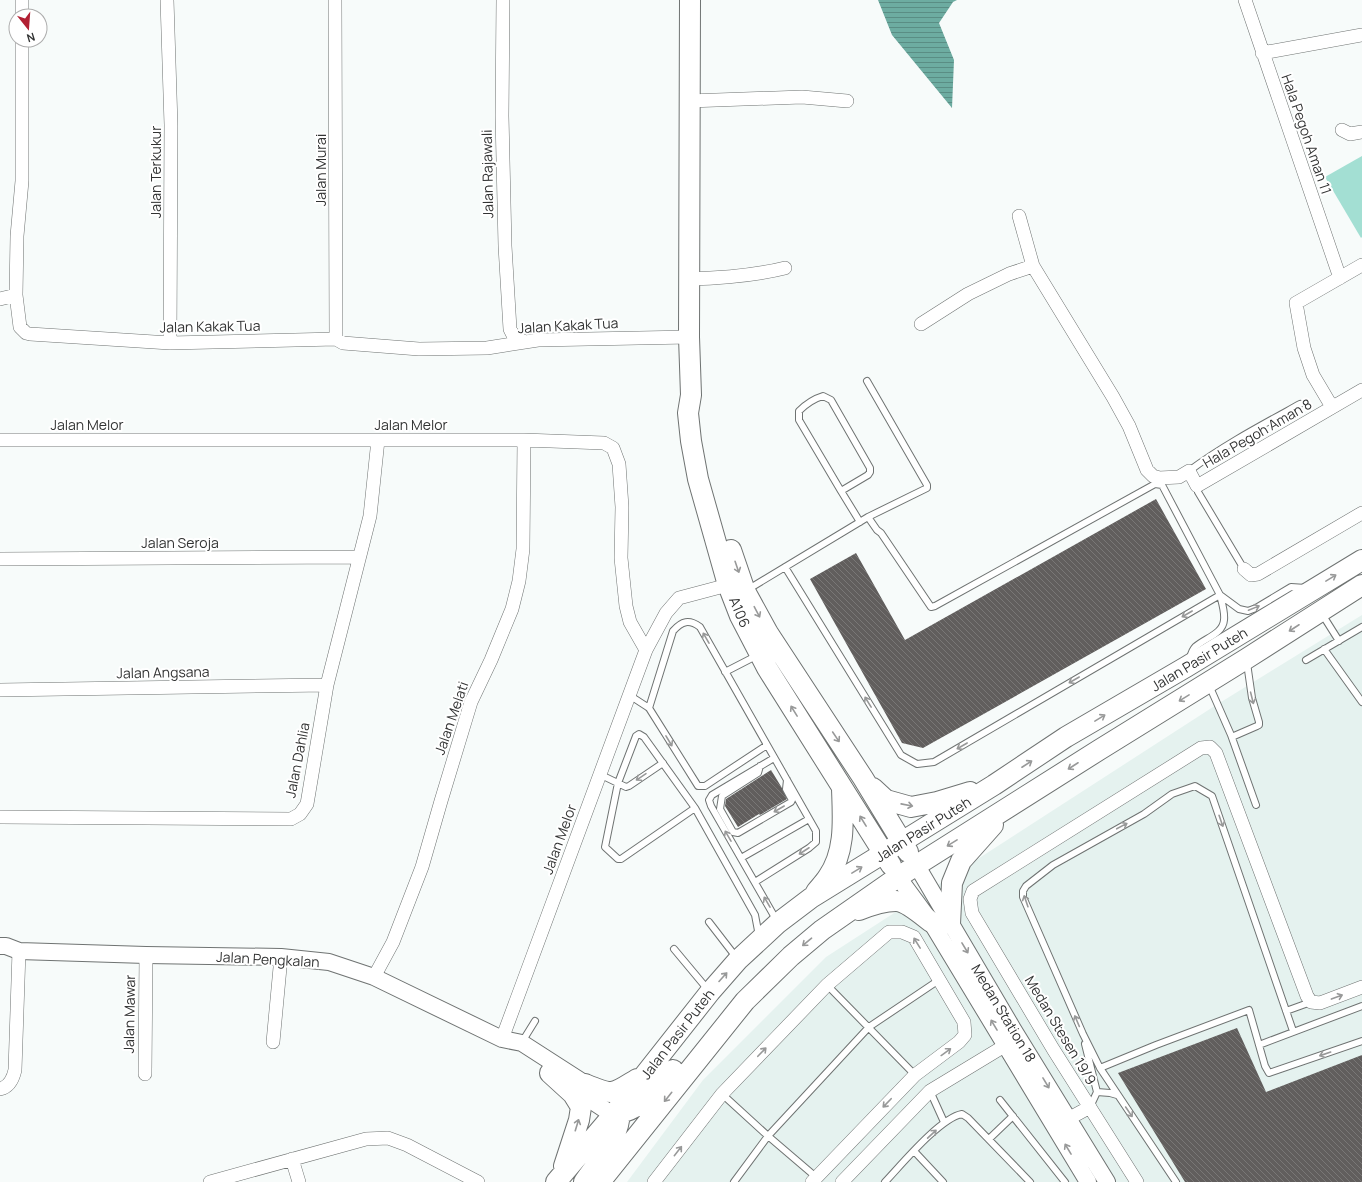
<svg xmlns="http://www.w3.org/2000/svg" width="1362" height="1182" font-family="Manrope,sans-serif">
<style>
.built{fill:#e5f2ef}
.green{fill:#a3dfd3}
.water{fill:url(#water-rules)}
.building{fill:url(#building-back-hatch)}
.lines{fill:none;stroke-linecap:round;stroke-linejoin:round}
.service-casing{stroke:#6f7372;stroke-width:8}
.minor-casing{stroke:#6f7372;stroke-width:14}
.tertiary-casing{stroke:#6f7372;stroke-width:18}
.primary-casing{stroke:#6f7372;stroke-width:22}
.service{stroke:#fff;stroke-width:6}
.minor{stroke:#fff;stroke-width:13}
.tertiary{stroke:#fff;stroke-width:16}
.primary{stroke:#fff;stroke-width:20}
.oneway{stroke:#989999}
.labels{text-anchor:middle;dominant-baseline:central;stroke-width:4;stroke-linejoin:round;paint-order:stroke}
.street-label{font-size:14px;fill:#323333;stroke:#fff}
</style>
<defs>
<pattern id="water-rules" width="6" height="5" patternUnits="userSpaceOnUse"><rect width="6" height="5" fill="#6daca1"/><path d="M0 2.5h6" fill="none" stroke="#5a8d84"/></pattern>
<pattern id="building-back-hatch" width="6" height="6" patternUnits="userSpaceOnUse"><rect width="6" height="6" fill="#615e5d"/><path d="M-1 5l2 2M0 0l6 6M5-1l2 2" fill="none" stroke="#797776"/></pattern>
</defs>
<rect width="100%" height="100%" fill="#f7fbfa"/>
<!-- built -->
<path class="built" d="M1362,615V1182H627L703,1080L826,957L1213,707Z"/>
<!-- green -->
<path class="green" d="M1362,156V237L1361,238L1325,177Z"/>
<!-- water -->
<path class="water" d="M878,0H957L953,2L939,23L954,60L952,108L892,35Z"/>
<!-- building -->
<path class="building" d="M1156,499L1206,589L923,748L902,743L810,579L856,553L905,640Z
M771,770L782,788L787,799L760,815L759,814L738,827L725,806L726,799Z
M1237,1028L1266,1092L1362,1055V1182H1185L1118,1073Z"/>
<g class="lines">
<!-- service casing -->
<g class="service-casing">
<path id="service" d="M867,381L927,485V488L868,517
M1189,471C1224,445 1262,425 1300,404
M1197,486L1198,492L1244,569
M841,491L799,420V411C806,404 813,399 823,396L831,400L870,468V472L868,475L841,491L860,522
M785,567L901,755L917,764L934,762L1220,595
M747,590L868,517L877,530L881,533L931,607L935,606L1155,484L1162,485L1220,595C1222,603 1225,612 1224,620C1223,634 1205,638 1195,647C1193,649 1191,654 1190,658
M1220,595L1239,609L1248,611L1256,608L1291,587L1306,588
M1322,614L1339,641
M1324,649L1362,702
M1306,660L1362,627
M725,672L758,655
M1209,685L1231,735L1234,736L1257,726L1259,725V722L1252,698L1247,663
M629,695L649,708L698,786H705L767,745
M649,708L673,631C682,621 689,619 700,627L816,831V842L809,848L755,882
M1231,735L1256,805
M774,758L712,795L709,800L711,806L777,921
M760,766L758,773L722,796L720,809L733,832L738,833L791,802L792,800L786,789L787,780
M599,774L626,787L629,786L663,763
M695,808L621,859H618L605,847L618,783L636,736L639,734L644,737L695,808L755,915L759,936
M741,858L809,819
M709,922L736,957
M674,949L709,991
M827,985L915,1075
M1286,1011L1311,1002
M522,1042L535,1021
M1085,1044L1097,1092L1090,1107
M1259,1045L1362,1006
M1100,1068L1156,1045L1249,1010L1265,1066L1269,1073L1362,1041
M930,1091L944,1122
M1097,1092L1110,1093L1117,1095
M722,1094L768,1136L816,1177
M1000,1100L1065,1182
M989,1139L1013,1116
M914,1151L943,1182
M734,1182L768,1136L869,1027L939,980
M885,1182C902,1164 940,1118 962,1114L968,1118L1030,1182
M1176,1182L1100,1068L1083,1034L1023,897V891L1026,886L1053,865L1144,814L1172,794L1195,786L1212,796L1293,1031"/>
</g>
<!-- minor casing -->
<g class="minor-casing">
<path id="minor" d="M22,0V16
M167,0L171,125L170,343
M335,0L336,339
M503,0L502,116L505,246L510,329L513,335L523,341
M1245,0L1340,278
M22,40V181L17,236L16,295L20,327L26,333L30,334L170,343L336,339L343,343L419,349L487,348L538,340L689,337
M1262,53L1362,35
M689,101L802,97L847,101
M1342,130L1350,134L1362,132
M1019,216L1033,266
M689,279C721,278 753,276 785,268
M0,299L16,295
M921,324L968,294L1009,274L1033,266L1113,397L1129,426L1147,470L1153,476L1159,478L1179,477L1189,471L1197,486L1362,390
M1332,407L1313,375L1304,348L1296,303L1362,265
M0,440H524L604,443L613,448L619,464L622,507L621,558L626,606L630,622L646,650
M0,559L359,557
M1244,569L1251,575L1258,574L1362,513
M0,690L327,685
M0,817L291,819L300,814L307,804L327,685L370,516L378,440
M374,977L393,942L422,867L441,801L471,702L491,660L512,609L519,581L523,549L524,440
M502,1039L646,650L666,613L679,598L728,585
M273,1042L281,957
M145,1074L146,955
M0,1089C9,1087 13,1079 15,1070L19,951
M1068,1119L1090,1107
M292,1159L299,1182
M210,1182L366,1139L388,1138L407,1145L478,1182
M654,1182L722,1094L827,985L889,932H902L914,937L964,1022L965,1035L959,1042L915,1075L812,1182
M842,1182L930,1091L1006,1045
M1137,1182L1053,1049L972,913L970,899L973,891L1201,748L1210,747L1216,753L1307,996L1311,1002L1320,1003L1362,987"/>
</g>
<!-- tertiary casing -->
<g class="tertiary-casing">
<path id="tertiary" d="M917,866L1013,1029L1107,1182
M898,877L931,922L1088,1182
M0,946H6L19,951L146,955L281,957L329,962L374,977L502,1039L522,1043L595,1090
M574,1089L613,1115"/>
</g>
<!-- primary casing -->
<g class="primary-casing">
<path id="primary" d="M690,0L689,337L691,395L688,413L691,441L698,479L728,585L740,616L767,668L891,865
M731,550L745,591L768,633L863,778L908,852
M873,788L886,800L911,807L937,802L970,792
M816,892C820,887 825,882 828,877C846,851 843,819 842,789
M859,910C869,906 885,901 896,901C906,901 923,916 931,922
M950,924L952,883L961,861L993,825
M550,1073L573,1094L581,1107L579,1120L564,1166
M585,1084C614,1096 611,1095 637,1079
M613,1115C644,1109 653,1092 673,1070
M556,1182L613,1115L710,992L738,960L778,923L811,898L994,785L1066,737L1186,667L1362,560
M584,1182C600,1159 621,1137 620,1108
M600,1182L745,1001L791,956L822,930L898,877L1099,750L1246,659L1362,585"/>
</g>
<!-- service -->
<use href="#service" class="service"/>
<!-- minor -->
<use href="#minor" class="minor"/>
<!-- tertiary -->
<use href="#tertiary" class="tertiary"/>
<!-- primary -->
<use href="#primary" class="primary"/>
</g>
<!-- one-way arrows -->
<defs><path id="oneway-shaft" d="M-6 0H5M1.5-3L5.5 0L1.5 3" fill="none" stroke-width="1.6" stroke-linecap="round" stroke-linejoin="round"/></defs>
<g class="oneway">
<use href="#oneway-shaft" transform="translate(737 567) rotate(71)"/>
<use href="#oneway-shaft" transform="translate(1331 578) rotate(-31)"/>
<use href="#oneway-shaft" transform="translate(1254 608) rotate(-22)"/>
<use href="#oneway-shaft" transform="translate(757 612) rotate(62)"/>
<use href="#oneway-shaft" transform="translate(1187 614) rotate(150)"/>
<use href="#oneway-shaft" transform="translate(1294 628) rotate(147)"/>
<use href="#oneway-shaft" transform="translate(706 638) rotate(-120)"/>
<use href="#oneway-shaft" transform="translate(1074 680) rotate(150)"/>
<use href="#oneway-shaft" transform="translate(1184 698) rotate(148)"/>
<use href="#oneway-shaft" transform="translate(1252 698) rotate(76)"/>
<use href="#oneway-shaft" transform="translate(868 702) rotate(-122)"/>
<use href="#oneway-shaft" transform="translate(794 711) rotate(-122)"/>
<use href="#oneway-shaft" transform="translate(1100 718) rotate(-31)"/>
<use href="#oneway-shaft" transform="translate(836 737) rotate(56)"/>
<use href="#oneway-shaft" transform="translate(669 741) rotate(59)"/>
<use href="#oneway-shaft" transform="translate(962 746) rotate(150)"/>
<use href="#oneway-shaft" transform="translate(1027 764) rotate(-33)"/>
<use href="#oneway-shaft" transform="translate(1073 766) rotate(147)"/>
<use href="#oneway-shaft" transform="translate(641 777) rotate(146)"/>
<use href="#oneway-shaft" transform="translate(907 805) rotate(11)"/>
<use href="#oneway-shaft" transform="translate(779 809) rotate(150)"/>
<use href="#oneway-shaft" transform="translate(863 821) rotate(-122)"/>
<use href="#oneway-shaft" transform="translate(1221 821) rotate(71)"/>
<use href="#oneway-shaft" transform="translate(1122 826) rotate(-28)"/>
<use href="#oneway-shaft" transform="translate(728 836) rotate(-120)"/>
<use href="#oneway-shaft" transform="translate(952 843) rotate(148)"/>
<use href="#oneway-shaft" transform="translate(804 851) rotate(147)"/>
<use href="#oneway-shaft" transform="translate(857 870) rotate(-31)"/>
<use href="#oneway-shaft" transform="translate(1026 901) rotate(-109)"/>
<use href="#oneway-shaft" transform="translate(767 902) rotate(-120)"/>
<use href="#oneway-shaft" transform="translate(807 942) rotate(140)"/>
<use href="#oneway-shaft" transform="translate(917 943) rotate(-122)"/>
<use href="#oneway-shaft" transform="translate(965 948) rotate(59)"/>
<use href="#oneway-shaft" transform="translate(723 977) rotate(-48)"/>
<use href="#oneway-shaft" transform="translate(1337 997) rotate(-20)"/>
<use href="#oneway-shaft" transform="translate(1077 1021) rotate(-113)"/>
<use href="#oneway-shaft" transform="translate(994 1025) rotate(-121)"/>
<use href="#oneway-shaft" transform="translate(762 1052) rotate(-46)"/>
<use href="#oneway-shaft" transform="translate(946 1052) rotate(-36)"/>
<use href="#oneway-shaft" transform="translate(1325 1054) rotate(161)"/>
<use href="#oneway-shaft" transform="translate(1046 1083) rotate(59)"/>
<use href="#oneway-shaft" transform="translate(668 1097) rotate(129)"/>
<use href="#oneway-shaft" transform="translate(887 1103) rotate(134)"/>
<use href="#oneway-shaft" transform="translate(1129 1112) rotate(56)"/>
<use href="#oneway-shaft" transform="translate(577 1125) rotate(-73)"/>
<use href="#oneway-shaft" transform="translate(932 1134) rotate(-43)"/>
<use href="#oneway-shaft" transform="translate(1068 1149) rotate(-121)"/>
<use href="#oneway-shaft" transform="translate(678 1151) rotate(-52)"/>
</g>
<g class="labels">
<!-- street labels -->
<g class="street-label">
<text transform="translate(1307 134) rotate(71)">Hala Pegoh Aman 11</text>
<text transform="translate(320 170) rotate(-90)">Jalan Murai</text>
<text transform="translate(155 172) rotate(-90)">Jalan Terkukur</text>
<text transform="translate(487 174) rotate(-91)">Jalan Rajawali</text>
<text transform="translate(568 325) rotate(-3)">Jalan Kakak Tua</text>
<text transform="translate(210 326) rotate(-1)">Jalan Kakak Tua</text>
<text x="87" y="424">Jalan Melor</text>
<text x="411" y="424">Jalan Melor</text>
<text transform="translate(1257 433) rotate(-30)">Hala Pegoh Aman 8</text>
<text x="180" y="542">Jalan Seroja</text>
<text transform="translate(740 612) rotate(67)">A106</text>
<text transform="translate(1199 659) rotate(-31)">Jalan Pasir Puteh</text>
<text transform="translate(163 672) rotate(-1)">Jalan Angsana</text>
<text transform="translate(451 718) rotate(-71)">Jalan Melati</text>
<text transform="translate(297 760) rotate(-79)">Jalan Dahlia</text>
<text transform="translate(923 829) rotate(-32)">Jalan Pasir Puteh</text>
<text transform="translate(559 839) rotate(-70)">Jalan Melor</text>
<text transform="translate(268 959) rotate(3)">Jalan Pengkalan</text>
<text transform="translate(1004 1013) rotate(59)">Medan Station 18</text>
<text transform="translate(129 1014) rotate(-89)">Jalan Mawar</text>
<text transform="translate(1061 1030) rotate(59)">Medan Stesen 19/9</text>
<text transform="translate(677 1034) rotate(-52)">Jalan Pasir Puteh</text>
</g>
</g>
<!-- north arrow -->
<g transform="translate(28 28) rotate(163)"><circle r="19" fill="#ffffff" stroke="#adadad"/>
<path d="M0-3L7 15L0 10L-7 15Z" fill="#b22033"/>
<text y="-6" font-size="11" font-weight="bold" text-anchor="middle" fill="#323333">N</text>
</g>
</svg>
